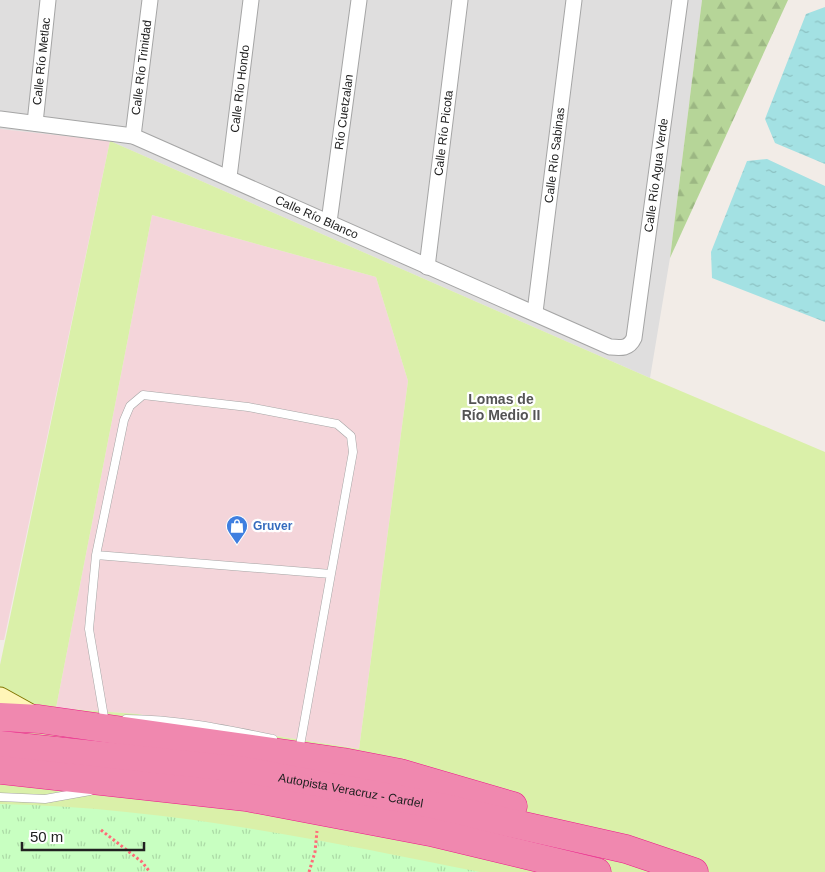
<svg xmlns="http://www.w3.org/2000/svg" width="825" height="872" font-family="Helvetica,sans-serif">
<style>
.residential{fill:#dfdede}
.commercial{fill:#f4d5da}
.grass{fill:#daf0a9;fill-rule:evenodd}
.forest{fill:url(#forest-firs)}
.park{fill:url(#park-tufts)}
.water{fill:url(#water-ripples)}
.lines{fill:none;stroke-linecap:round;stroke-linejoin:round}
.service-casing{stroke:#a5a5a5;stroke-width:9}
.minor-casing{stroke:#a5a5a5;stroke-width:17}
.secondary-casing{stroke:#807500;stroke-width:23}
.motorway-casing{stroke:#ec188a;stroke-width:29}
.path{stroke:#ff6b78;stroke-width:3;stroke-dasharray:2.5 2.5;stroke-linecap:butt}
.service{stroke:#fff;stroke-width:8}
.minor{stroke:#fff;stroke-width:15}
.secondary{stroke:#fff5b8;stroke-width:21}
.motorway{stroke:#f088af;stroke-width:28}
.labels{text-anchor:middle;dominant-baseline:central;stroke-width:4.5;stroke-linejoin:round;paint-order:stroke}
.street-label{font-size:12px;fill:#212121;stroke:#fff}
.shop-label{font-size:12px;font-weight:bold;fill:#366cbe;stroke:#fff;text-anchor:start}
.neighbourhood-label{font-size:14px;font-weight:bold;fill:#545454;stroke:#fff}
</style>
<defs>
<pattern id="forest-firs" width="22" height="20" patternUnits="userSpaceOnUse" patternTransform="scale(1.25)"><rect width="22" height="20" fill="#b6d598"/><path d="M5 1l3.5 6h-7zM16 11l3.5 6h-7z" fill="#9cb783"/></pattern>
<pattern id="park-tufts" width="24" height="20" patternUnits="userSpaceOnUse" patternTransform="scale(1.25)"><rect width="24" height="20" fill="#c8ffc1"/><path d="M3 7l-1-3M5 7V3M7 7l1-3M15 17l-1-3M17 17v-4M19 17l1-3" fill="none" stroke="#acdaa6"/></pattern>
<pattern id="water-ripples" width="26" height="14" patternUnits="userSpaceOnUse" patternTransform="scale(1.25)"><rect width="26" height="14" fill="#a3e1e3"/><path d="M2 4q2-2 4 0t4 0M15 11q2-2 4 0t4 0" fill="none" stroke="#8cc1c2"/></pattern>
</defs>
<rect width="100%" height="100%" fill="#f2ece7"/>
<!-- residential -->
<path class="residential" d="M0,0H702L670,258L650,378L110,141L0,129Z"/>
<!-- commercial -->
<path class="commercial" d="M0,129L110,141L4,640H0Z
M152,215L376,277L408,381L359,749L137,714L56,708Z"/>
<!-- grass -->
<path class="grass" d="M110,141L650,378L825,452V872H0V665ZM152,215L376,277L408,381L359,749L137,714L56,708Z"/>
<!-- forest -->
<path class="forest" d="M702,0H788L670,258Z"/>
<!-- park -->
<path class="park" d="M0,804C162,807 322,840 480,872H0Z"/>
<!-- water -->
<path class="water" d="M825,7V164L775,143L765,119L806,14Z
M767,159L825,186V322L712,278L711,252L747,161Z"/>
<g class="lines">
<!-- service casing -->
<g class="service-casing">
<path id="service" d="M96,555L331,574
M126,719C176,719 224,729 273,739
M105,723L89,629L96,555L124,420L130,406L143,395L248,407L337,424L351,436L353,452L299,751
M0,797L45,799L90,791"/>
</g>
<!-- minor casing -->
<g class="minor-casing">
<g id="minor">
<path id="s1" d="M0,119L133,136L610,347C621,348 629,349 634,338L680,0"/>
<path id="s2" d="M35,123L48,0"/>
<path id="s3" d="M133,136L150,0"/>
<path id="s4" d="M229,177L251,0"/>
<path id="s5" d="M329,222L359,0"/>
<path id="s6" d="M427,267L460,0"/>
<path id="s7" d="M535,312L574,0"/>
</g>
</g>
<!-- secondary casing -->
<g class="secondary-casing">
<path id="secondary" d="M0,698L36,718"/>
</g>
<!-- motorway casing -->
<g class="motorway-casing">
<g id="motorway">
<path d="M0,717L39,719L343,762L400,773L513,806"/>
<path id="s8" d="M0,745L244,771L435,806L626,849L694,872"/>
<path d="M0,770L246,797L430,832L597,872"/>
</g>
</g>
<!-- path -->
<path class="path" d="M101,830L142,862L150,872
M309,872L315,852L317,831"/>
<!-- service -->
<use href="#service" class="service"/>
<!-- minor -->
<use href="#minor" class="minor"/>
<!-- secondary -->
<use href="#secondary" class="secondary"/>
<!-- motorway -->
<use href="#motorway" class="motorway"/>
</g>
<!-- icons -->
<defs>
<g id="shop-pin" transform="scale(1.125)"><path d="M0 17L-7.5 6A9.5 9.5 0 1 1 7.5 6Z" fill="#3f7fe0" stroke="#fff"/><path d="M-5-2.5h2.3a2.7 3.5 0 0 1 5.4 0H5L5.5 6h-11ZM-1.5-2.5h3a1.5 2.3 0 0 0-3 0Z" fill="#fff"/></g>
</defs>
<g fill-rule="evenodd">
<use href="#shop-pin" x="237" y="526"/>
</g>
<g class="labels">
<!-- street labels -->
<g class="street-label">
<text stroke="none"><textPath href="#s2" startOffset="62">Calle Río Metlac</textPath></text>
<text stroke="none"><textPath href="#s3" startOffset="69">Calle Río Trinidad</textPath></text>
<text stroke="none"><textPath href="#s4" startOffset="89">Calle Río Hondo</textPath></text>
<text stroke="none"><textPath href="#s5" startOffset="111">Río Cuetzalan</textPath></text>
<text stroke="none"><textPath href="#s6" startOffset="135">Calle Río Picota</textPath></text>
<text stroke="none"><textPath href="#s7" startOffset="158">Calle Río Sabinas</textPath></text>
<text stroke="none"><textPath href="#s1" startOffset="848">Calle Río Agua Verde</textPath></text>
<text stroke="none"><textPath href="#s1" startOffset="335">Calle Río Blanco</textPath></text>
<text stroke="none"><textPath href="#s8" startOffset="354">Autopista Veracruz - Cardel</textPath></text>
</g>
<!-- shop labels -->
<g class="shop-label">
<text x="253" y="526">Gruver</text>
</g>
<!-- neighbourhood labels -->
<g class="neighbourhood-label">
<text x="501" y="399">Lomas de<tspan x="501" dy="16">Río Medio II</tspan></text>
</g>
</g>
<!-- scale -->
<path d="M22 842v8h122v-8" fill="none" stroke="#212121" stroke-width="2.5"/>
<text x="30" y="842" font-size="15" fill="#212121" stroke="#ffffff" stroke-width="4" paint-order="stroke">50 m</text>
</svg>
